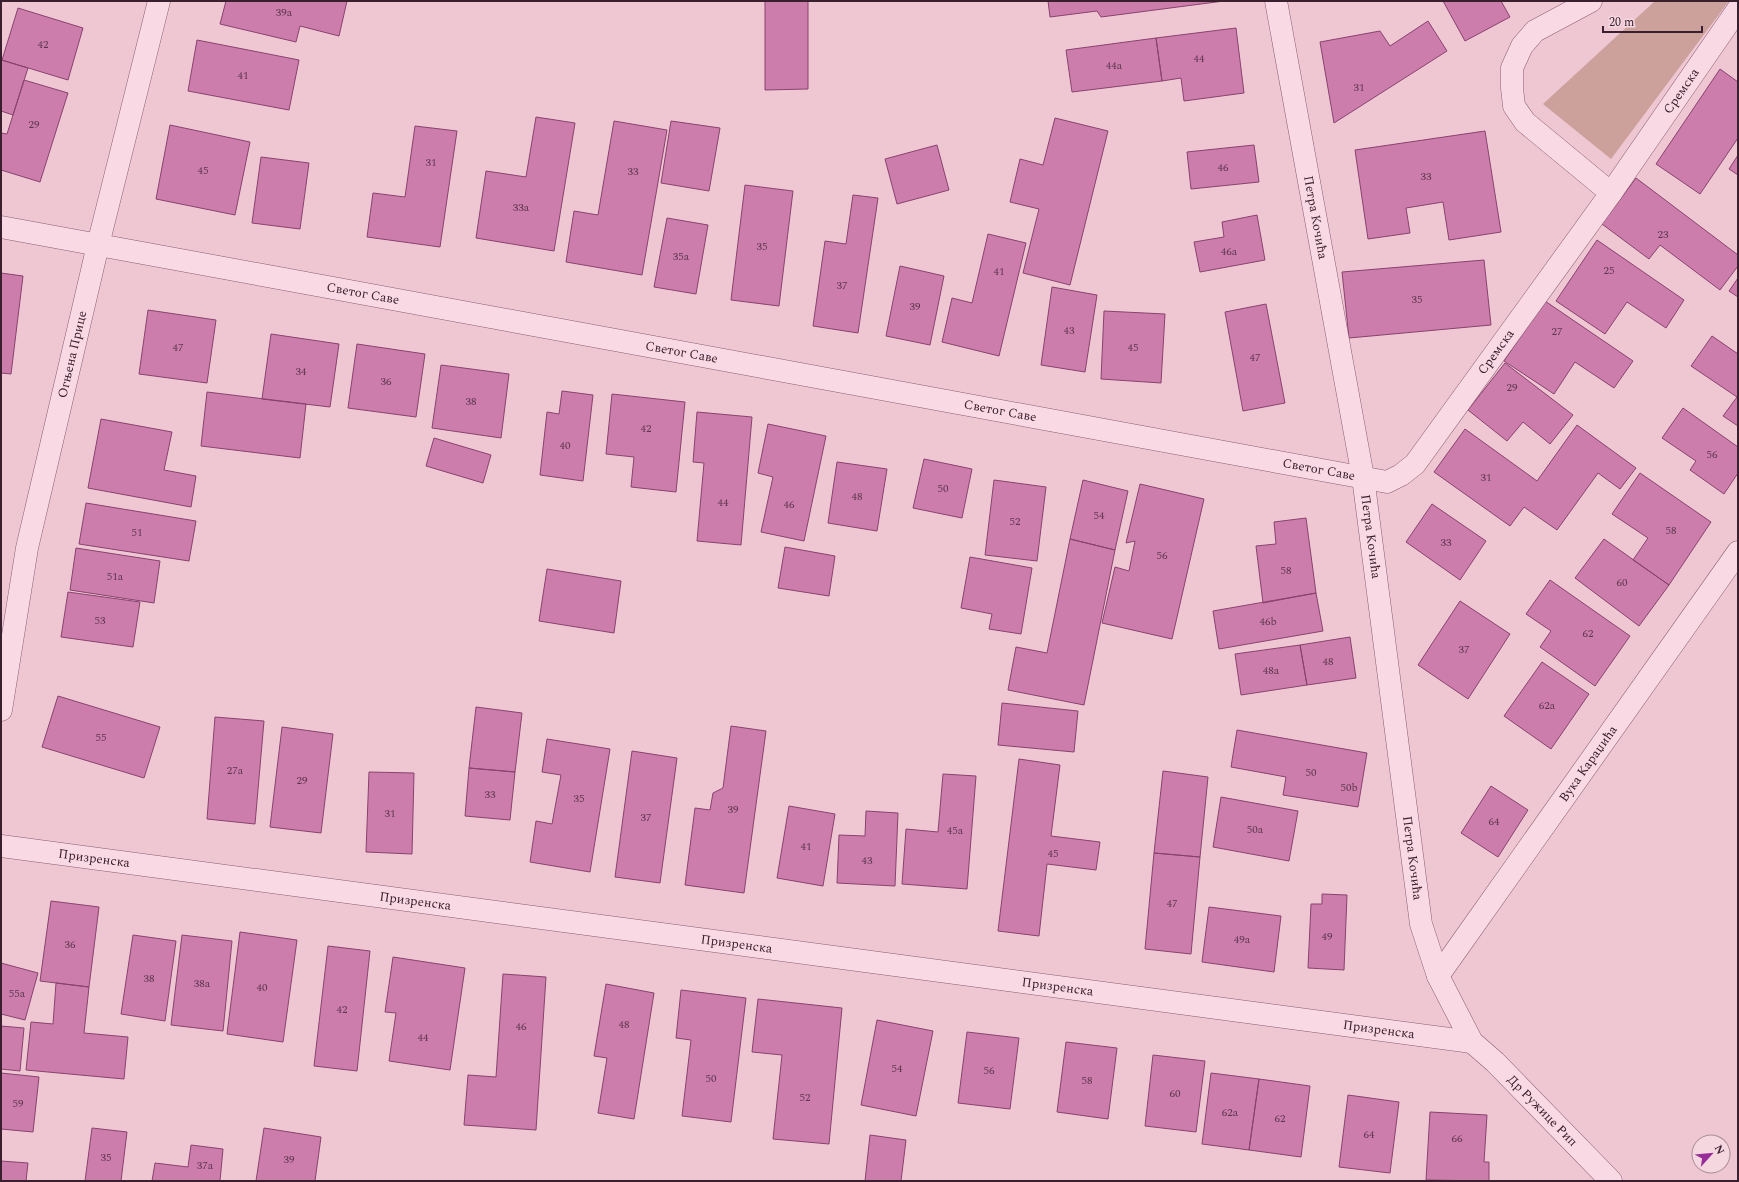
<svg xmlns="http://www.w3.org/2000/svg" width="1739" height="1182" font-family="Spectral,serif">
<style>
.green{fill:#cca09b}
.building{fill:#cc7dac;stroke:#89426e}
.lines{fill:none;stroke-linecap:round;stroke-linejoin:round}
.minor-casing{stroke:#8a5c72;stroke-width:23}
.minor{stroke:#f9dae4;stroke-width:22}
.labels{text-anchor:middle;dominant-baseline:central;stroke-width:3;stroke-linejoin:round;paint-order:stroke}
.number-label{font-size:11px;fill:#5e374e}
.street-label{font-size:13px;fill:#3a202e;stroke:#f5d7e0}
</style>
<rect width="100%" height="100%" fill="#eec7d3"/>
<!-- green -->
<path class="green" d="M1655,1H1729L1611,159L1543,104Z"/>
<!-- building -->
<path class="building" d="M226,1H347L339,36L300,26L296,42L220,24Z
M765,1H808V89L765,90Z
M1048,1H1224L1101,17L1097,11L1050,17Z
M1443,1H1501L1510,17L1465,41Z
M18,8L83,28L68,80L2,60Z
M1428,21L1447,51L1334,123L1320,42L1380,31L1390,46Z
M1236,28L1244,93L1184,101L1181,78L1162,81L1156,38Z
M1156,38L1162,81L1072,92L1066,50Z
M197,40L299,60L289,110L188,91Z
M1,60L28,68L13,115L1,111Z
M1720,69L1738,82V138L1700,194L1656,164Z
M24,80L68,93L40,182L1,170V133L7,134Z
M536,117L575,123L554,251L476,238L486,171L526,177Z
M1055,118L1108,131L1070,285L1023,273L1039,209L1010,202L1020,159L1043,165Z
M614,121L667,130L642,275L566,262L574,211L598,215Z
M671,121L720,128L709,191L661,183Z
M170,125L250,142L235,215L156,199Z
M415,126L457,131L440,247L367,237L373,193L405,197Z
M1485,131L1501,232L1449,240L1443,202L1406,208L1410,233L1368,239L1355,150Z
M937,145L949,190L897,204L885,159Z
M1254,145L1259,182L1191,189L1187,152Z
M1738,155V175L1729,169Z
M261,157L309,163L300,229L252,223Z
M1636,178L1738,255V266L1720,290L1660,245L1649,259L1602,224Z
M745,185L793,191L779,306L731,300Z
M853,195L878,198L858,333L813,326L825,241L846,244Z
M1257,215L1265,260L1200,272L1194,242L1224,237L1222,222Z
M667,218L708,225L696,294L654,287Z
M988,234L1026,243L999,356L942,342L952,298L972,303Z
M1597,240L1684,300L1666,328L1627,302L1605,334L1556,301Z
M1484,260L1491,325L1349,338L1342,272Z
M900,266L944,276L930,345L886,336Z
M1,273L23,276L11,374L1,373Z
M1738,278V297L1729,291Z
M1052,287L1097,295L1085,372L1041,365Z
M1545,301L1633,361L1614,388L1575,362L1554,394L1504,361Z
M1266,304L1285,403L1243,411L1225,312Z
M148,310L216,320L207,383L139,374Z
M1104,311L1165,314L1161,383L1101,379Z
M271,334L339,344L330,407L262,399Z
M1712,336L1738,354V426L1723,416L1737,397L1691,366Z
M357,344L425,354L416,417L348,408Z
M1505,363L1573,415L1550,444L1523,422L1507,441L1468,410Z
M441,365L509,374L501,438L432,428Z
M562,391L593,395L583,481L540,475L547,412L559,414Z
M207,392L306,404L300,458L201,446Z
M612,394L685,402L676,492L631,487L634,457L606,454Z
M1683,408L1738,447V473L1724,494L1690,470L1696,461L1662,438Z
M697,412L752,417L741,545L697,541L704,463L693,462Z
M101,419L172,432L164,470L196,476L191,507L88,488Z
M768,424L826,436L804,541L761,532L773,477L758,473Z
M1577,425L1636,468L1620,489L1598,473L1557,530L1524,507L1510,526L1434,472L1465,429L1537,481Z
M434,438L491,455L483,483L426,466Z
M924,459L972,469L962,518L913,508Z
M837,462L887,469L877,531L828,523Z
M1640,473L1711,522L1669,585L1633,560L1648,538L1612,514Z
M994,480L1046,487L1037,561L985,555Z
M1083,480L1128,491L1115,550L1070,539Z
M1140,484L1204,499L1172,639L1102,623L1115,567L1129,571L1135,541L1126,543Z
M86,503L196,521L189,561L79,544Z
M1432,504L1486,541L1460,580L1406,542Z
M1306,518L1316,593L1263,603L1256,546L1276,544L1274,522Z
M1070,539L1115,550L1084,705L1008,690L1016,647L1047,653Z
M1604,539L1669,585L1639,626L1575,578Z
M785,547L835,556L829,596L778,588Z
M76,548L160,561L154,603L70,590Z
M970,557L1032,568L1021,634L989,629L992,614L961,608Z
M547,569L621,581L614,633L539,621Z
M1550,580L1630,636L1595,686L1540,647L1551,631L1526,614Z
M68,592L140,602L133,647L61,637Z
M1316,593L1323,631L1219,649L1213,611Z
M1460,601L1510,634L1468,699L1418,665Z
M1350,637L1356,678L1307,685L1300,645Z
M1300,645L1307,685L1241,695L1235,654Z
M1542,662L1589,694L1551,749L1504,716Z
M58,696L160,727L144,778L42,747Z
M1002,703L1078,711L1074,752L998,745Z
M476,707L522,713L515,772L469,768Z
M215,717L264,721L255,824L207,819Z
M731,726L766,731L744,893L685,885L695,808L710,810L713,793L723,788Z
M282,727L333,734L321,833L270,827Z
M1237,730L1367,753L1358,807L1283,795L1286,777L1231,767Z
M547,739L610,749L590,872L530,862L536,821L552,824L561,775L542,772Z
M632,751L677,758L660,883L615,877Z
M1019,759L1060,765L1051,836L1100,842L1096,870L1047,864L1039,936L998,931Z
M469,768L515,772L510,820L465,816Z
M1163,771L1208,777L1200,857L1154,853Z
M369,772L414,773L412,854L366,852Z
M943,774L976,776L967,889L902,884L906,829L938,832Z
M1491,786L1528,810L1498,857L1461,833Z
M1221,797L1298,811L1289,861L1213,847Z
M789,806L835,814L823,886L777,878Z
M866,811L898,813L895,886L837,883L839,835L865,836Z
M1154,853L1200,857L1191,954L1145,949Z
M1322,894L1347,895L1344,970L1308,968L1311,904H1322Z
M51,901L99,907L89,987L40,981Z
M1209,907L1281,916L1274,972L1202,962Z
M240,932L297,940L283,1042L227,1034Z
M133,935L176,941L165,1021L121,1014Z
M182,935L232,941L223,1031L171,1025Z
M328,946L370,951L357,1071L314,1066Z
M393,957L465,968L450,1070L389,1061L396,1013L385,1012Z
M1,963L38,973L25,1020L1,1014Z
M503,974L546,977L536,1130L464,1125L468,1075L496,1077Z
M56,983L89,987L84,1033L128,1037L124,1079L26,1070L31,1022L53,1024Z
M606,984L654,993L634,1119L598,1113L607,1058L594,1056Z
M681,990L746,998L731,1122L682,1116L691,1040L676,1038Z
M758,999L842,1008L829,1144L773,1139L782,1055L752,1052Z
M877,1020L933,1031L916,1116L861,1105Z
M1,1026L24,1028L20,1071L1,1069Z
M967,1032L1019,1038L1010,1109L958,1103Z
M1066,1042L1117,1048L1108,1119L1057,1112Z
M1153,1055L1205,1061L1196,1132L1145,1126Z
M1,1073L39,1077L33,1132L1,1129Z
M1211,1073L1259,1079L1249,1150L1202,1144Z
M1259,1079L1310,1086L1301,1157L1249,1150Z
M1348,1095L1399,1102L1390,1173L1339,1167Z
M1430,1112L1487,1115L1484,1162H1489V1181L1426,1180Z
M92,1128L127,1132L121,1181H85Z
M264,1128L321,1137L315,1181H256Z
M870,1135L906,1140L901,1181H865Z
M191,1145L223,1149L220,1181H152L155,1163L188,1167Z
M1,1161L28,1163L26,1181H1Z"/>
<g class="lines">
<!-- minor casing -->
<g class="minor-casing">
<g id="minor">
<path id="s1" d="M1276,1L1363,477L1421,924L1438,976L1472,1042L1495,1062L1611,1181"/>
<path d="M1591,1L1535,31L1522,46L1512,68V88L1514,106L1525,122L1611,193"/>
<path id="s2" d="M1,227L1387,482L1401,475L1415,464L1611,193L1738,9"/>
<path id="s3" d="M1,710L27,548L98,245L159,1"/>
<path id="s4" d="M1,846L1472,1042"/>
<path id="s5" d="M1438,976L1738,552"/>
</g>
</g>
<!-- minor -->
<use href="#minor" class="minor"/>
</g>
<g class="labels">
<!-- number labels -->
<g class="number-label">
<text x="284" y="12">39a</text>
<text x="43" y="44">42</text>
<text x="1199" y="58">44</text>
<text x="1114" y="65">44a</text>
<text x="243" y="75">41</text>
<text x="1359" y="87">31</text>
<text x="34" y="124">29</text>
<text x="431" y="162">31</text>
<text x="1223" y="167">46</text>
<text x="203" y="170">45</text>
<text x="633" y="171">33</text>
<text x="1426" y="176">33</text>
<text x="521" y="207">33a</text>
<text x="1663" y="234">23</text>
<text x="762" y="246">35</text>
<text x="1229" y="251">46a</text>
<text x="681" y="256">35a</text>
<text x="1609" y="270">25</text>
<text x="999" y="271">41</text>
<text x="842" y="285">37</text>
<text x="1417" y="299">35</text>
<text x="915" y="306">39</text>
<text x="1069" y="330">43</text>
<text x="1557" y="331">27</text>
<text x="178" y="347">47</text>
<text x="1133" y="347">45</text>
<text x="1255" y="357">47</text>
<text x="301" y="371">34</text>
<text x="386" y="381">36</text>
<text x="1512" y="387">29</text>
<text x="471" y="401">38</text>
<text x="646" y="428">42</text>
<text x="565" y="445">40</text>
<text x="1712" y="454">56</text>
<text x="1486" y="477">31</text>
<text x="943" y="488">50</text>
<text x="857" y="496">48</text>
<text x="723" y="502">44</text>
<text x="789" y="504">46</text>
<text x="1099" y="515">54</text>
<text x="1015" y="521">52</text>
<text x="1671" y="530">58</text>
<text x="137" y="532">51</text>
<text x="1446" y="542">33</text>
<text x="1162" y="555">56</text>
<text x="1286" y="570">58</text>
<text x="115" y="576">51a</text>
<text x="1622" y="582">60</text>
<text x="100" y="620">53</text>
<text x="1268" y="621">46b</text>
<text x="1588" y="633">62</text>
<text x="1464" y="649">37</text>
<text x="1328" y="661">48</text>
<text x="1271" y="670">48a</text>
<text x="1547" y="705">62a</text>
<text x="101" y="737">55</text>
<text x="235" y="770">27a</text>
<text x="1311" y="772">50</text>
<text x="302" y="780">29</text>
<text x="1349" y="787">50b</text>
<text x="490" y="794">33</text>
<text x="579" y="798">35</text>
<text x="733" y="809">39</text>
<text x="390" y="813">31</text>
<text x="646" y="817">37</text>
<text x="1494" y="821">64</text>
<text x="1255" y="829">50a</text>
<text x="955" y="830">45a</text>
<text x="806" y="846">41</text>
<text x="1053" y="853">45</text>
<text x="867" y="860">43</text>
<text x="1172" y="903">47</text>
<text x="1327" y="936">49</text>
<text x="1242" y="939">49a</text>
<text x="70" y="944">36</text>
<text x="149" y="978">38</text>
<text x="202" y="983">38a</text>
<text x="262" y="987">40</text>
<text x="17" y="993">55a</text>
<text x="342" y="1009">42</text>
<text x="624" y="1024">48</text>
<text x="521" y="1026">46</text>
<text x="423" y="1037">44</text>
<text x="897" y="1068">54</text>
<text x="989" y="1070">56</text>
<text x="711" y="1078">50</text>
<text x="1087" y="1080">58</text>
<text x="1175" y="1093">60</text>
<text x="805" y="1097">52</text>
<text x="18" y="1103">59</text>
<text x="1230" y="1112">62a</text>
<text x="1280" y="1118">62</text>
<text x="1369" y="1134">64</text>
<text x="1457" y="1138">66</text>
<text x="106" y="1157">35</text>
<text x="289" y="1159">39</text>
<text x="205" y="1165">37a</text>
</g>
<!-- street labels -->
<g class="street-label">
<text stroke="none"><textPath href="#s2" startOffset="1901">Сремска</textPath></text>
<text stroke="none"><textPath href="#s1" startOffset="220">Петра Кочића</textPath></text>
<text stroke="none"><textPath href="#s2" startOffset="368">Светог Саве</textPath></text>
<text stroke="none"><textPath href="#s2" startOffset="692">Светог Саве</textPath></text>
<text stroke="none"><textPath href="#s2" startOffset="1581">Сремска</textPath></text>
<text stroke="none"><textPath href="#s3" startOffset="363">Огњена Прице</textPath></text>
<text stroke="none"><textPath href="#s2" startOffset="1016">Светог Саве</textPath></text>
<text stroke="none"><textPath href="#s2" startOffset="1340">Светог Саве</textPath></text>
<text stroke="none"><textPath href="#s1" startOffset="544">Петра Кочића</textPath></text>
<text stroke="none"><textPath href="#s5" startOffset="260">Вука Караџића</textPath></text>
<text stroke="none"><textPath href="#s1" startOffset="868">Петра Кочића</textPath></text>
<text stroke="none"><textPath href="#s4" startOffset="94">Призренска</textPath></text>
<text stroke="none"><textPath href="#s4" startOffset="418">Призренска</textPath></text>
<text stroke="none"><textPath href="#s4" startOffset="742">Призренска</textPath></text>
<text stroke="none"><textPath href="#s4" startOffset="1066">Призренска</textPath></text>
<text stroke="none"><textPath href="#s4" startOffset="1390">Призренска</textPath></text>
<text stroke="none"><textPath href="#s1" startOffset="1162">Др Ружице Рип</textPath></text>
</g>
</g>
<!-- border -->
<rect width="1739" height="1182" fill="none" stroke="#3a202e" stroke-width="4"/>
<!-- north arrow -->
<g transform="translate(1711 1154) rotate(63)"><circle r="19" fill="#f5d7e0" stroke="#aa8e99"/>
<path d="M0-3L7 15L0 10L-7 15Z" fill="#962d98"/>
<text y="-6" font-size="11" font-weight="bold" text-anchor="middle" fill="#3a202e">N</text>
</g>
<!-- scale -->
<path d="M1603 26v6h99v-6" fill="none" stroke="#3a202e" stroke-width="2"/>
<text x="1609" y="26" font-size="12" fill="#3a202e" stroke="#f5d7e0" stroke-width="3" paint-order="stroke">20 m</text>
</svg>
